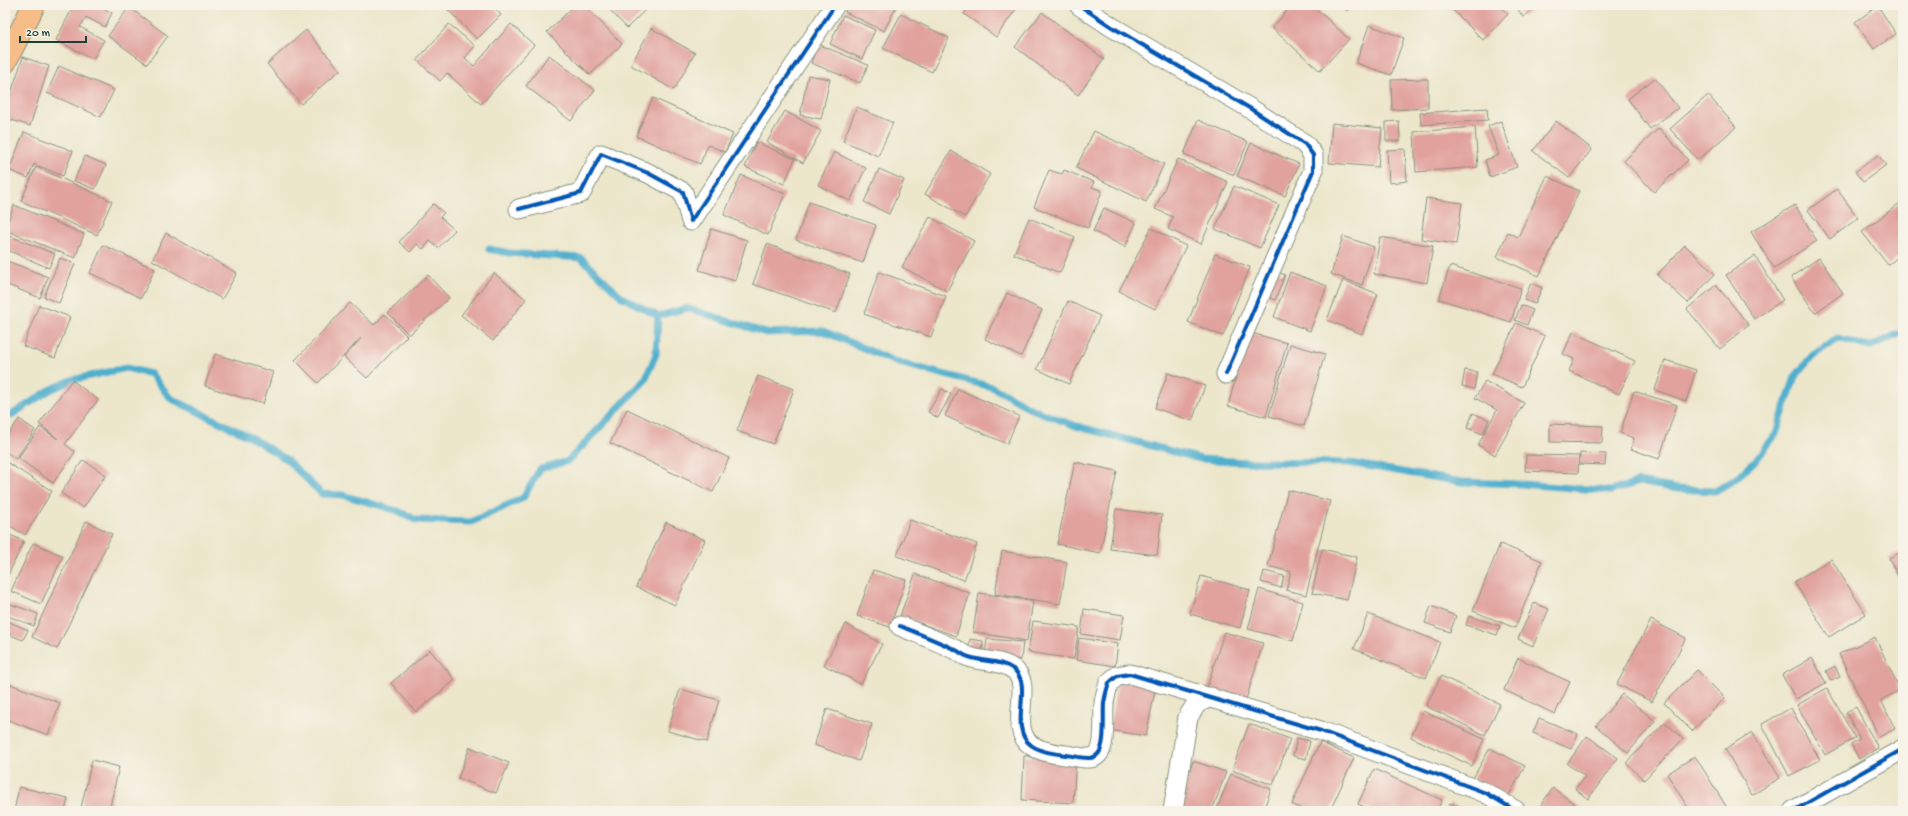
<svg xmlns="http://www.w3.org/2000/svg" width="1908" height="816" font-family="'Gochi Hand',sans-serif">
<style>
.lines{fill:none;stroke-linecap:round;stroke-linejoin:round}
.stream{stroke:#4fafce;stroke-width:7}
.building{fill:#e1a29d}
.street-casing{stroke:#869280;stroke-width:21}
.primary-casing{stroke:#869280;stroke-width:24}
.street{stroke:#fff;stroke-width:19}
.primary{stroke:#f7bd88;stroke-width:22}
.cycleway-casing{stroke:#f7f3e8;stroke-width:6}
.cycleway{stroke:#0057b8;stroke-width:4}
</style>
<rect width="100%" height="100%" fill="#f7f3e8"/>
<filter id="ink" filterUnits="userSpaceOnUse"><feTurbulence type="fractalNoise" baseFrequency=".025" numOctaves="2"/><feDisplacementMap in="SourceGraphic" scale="8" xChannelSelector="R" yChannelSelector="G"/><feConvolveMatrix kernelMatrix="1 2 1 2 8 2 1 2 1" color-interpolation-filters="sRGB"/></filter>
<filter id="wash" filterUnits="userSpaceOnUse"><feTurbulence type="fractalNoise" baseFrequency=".012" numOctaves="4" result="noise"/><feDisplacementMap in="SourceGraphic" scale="16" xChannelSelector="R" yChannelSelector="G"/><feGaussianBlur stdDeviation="0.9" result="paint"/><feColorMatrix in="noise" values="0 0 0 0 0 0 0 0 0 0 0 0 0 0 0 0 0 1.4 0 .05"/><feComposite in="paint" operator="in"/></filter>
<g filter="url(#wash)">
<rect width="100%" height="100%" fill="#ece6cb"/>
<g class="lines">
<!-- stream -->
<path class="stream" d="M489,249L509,253L581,258L622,297L658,316L687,308L766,333L823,331L896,362L992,387L1032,409L1076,426L1201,459L1247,462L1349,463L1462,482L1521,484L1611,491L1639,482L1678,489L1715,491L1734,480L1757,459L1776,434L1795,377L1812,356L1838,338L1869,347L1903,332
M5,419L50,390L72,380L126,368L151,374L170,398L252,438L287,460L322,494L343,495L398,511L416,520L471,522L523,498L540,469L568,461L645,380L656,354L658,316"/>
</g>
<g id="blocks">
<!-- building -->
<path class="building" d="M74,5H98L112,13L105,27L86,17L80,27L104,40L93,59L56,40Z
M443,5H491L501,15L477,39Z
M575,5H584L622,44L590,75L547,32Z
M605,5H650L627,28Z
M848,5H897L884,31L845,12Z
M971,5H1019L996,37L964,14Z
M1292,5H1312L1349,39L1320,71L1272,28Z
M1340,5H1352L1347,11Z
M1448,5H1498L1508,14L1483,40Z
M1515,5H1539L1523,17Z
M1878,6L1896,34L1874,49L1855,22Z
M129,7L168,36L147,64L108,36Z
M1042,12L1104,59L1078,95L1015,47Z
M901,14L949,38L932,72L883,48Z
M843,15L875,30L862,59L830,44Z
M449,24L475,46L465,58L474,66L511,24L534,45L481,104L447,73L440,81L417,60Z
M1369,25L1404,38L1391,75L1356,63Z
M651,28L695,53L674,90L631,65Z
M306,30L340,70L301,104L267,64Z
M818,44L868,65L860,83L811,63Z
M549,55L595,90L571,121L526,86Z
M23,57L49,66L30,126L5,118V111Z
M59,66L114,90L101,117L47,93Z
M808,75L830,79L821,119L800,115Z
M1655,78L1678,108L1650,129L1628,99Z
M1428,79V108L1392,110L1391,80Z
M1708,95L1736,127L1698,160L1670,129Z
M653,98L733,134L725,152L708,145L700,164L636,136Z
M857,107L893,123L878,156L843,141Z
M1487,108L1488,120L1421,125L1420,113Z
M785,111L821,131L803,163L767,142Z
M1198,120L1248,142L1234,175L1184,154Z
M1399,121L1400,141H1386V122Z
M1501,121L1517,167L1490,177L1485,160L1499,155L1488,126Z
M1556,121L1592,149L1569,178L1533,151Z
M1332,123L1382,128L1378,167L1329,163Z
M1475,127L1478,167L1416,172L1414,132Z
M1659,128L1688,160L1654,192L1624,161Z
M1094,131L1164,164L1146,202L1076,168Z
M24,132L73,151L63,176L34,164L28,178L9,170Z
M756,142L795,159L784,184L745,167Z
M1251,143L1299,164L1285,196L1237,176Z
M5,145L10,147L5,158Z
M1405,149L1407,181L1389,183L1387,150Z
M951,151L990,174L965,217L925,194Z
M834,152L866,168L850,201L818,185Z
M1878,155L1886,165L1863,182L1855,172Z
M85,156L106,165L95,189L74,181Z
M1178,159L1228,182L1201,244L1168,229L1173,217L1155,209Z
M36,167L112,201L97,235L21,201Z
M879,169L904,180L889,214L864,202Z
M1049,170L1062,174L1064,170L1094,182L1092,187L1102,191L1088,228L1034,207Z
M741,175L785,194L768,235L724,215Z
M1547,176L1579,191L1539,276L1497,257L1508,232L1518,237Z
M1234,186L1279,205L1260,248L1215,229Z
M1837,189L1858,218L1830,239L1808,210Z
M1426,198L1462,203L1456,244L1421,239Z
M809,202L876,225L863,263L796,240Z
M1900,203L1903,207V253L1888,265L1862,232Z
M433,204L444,213L440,217L455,230L438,248L430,241L423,249L417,244L410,252L399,242Z
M14,205L84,234L75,258L5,230Z
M1795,205L1817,241L1774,268L1751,232Z
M1104,208L1136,223L1125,247L1093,231Z
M930,217L974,241L947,291L902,267Z
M1029,218L1075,237L1060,273L1014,254Z
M1151,228L1186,246L1155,309L1119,291Z
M711,229L747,240L735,281L699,270Z
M166,233L237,273L222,299L152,260Z
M5,234L55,254L49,268L5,249Z
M1343,236L1374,247L1362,285L1331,274Z
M1380,237L1433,246L1427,283L1374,274Z
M767,244L850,274L836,313L753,284Z
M103,245L155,269L141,298L90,273Z
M1685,245L1715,274L1688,303L1657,275Z
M1215,254L1250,267L1223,336L1188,322Z
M1755,256L1783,300L1754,319L1726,275Z
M60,258L75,264L59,303L44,297Z
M1819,258L1843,293L1815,313L1791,277Z
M5,260L48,277L40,298L5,284Z
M1450,266L1521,288L1511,322L1439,299Z
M1274,270L1285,275L1275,300L1263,295Z
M879,272L946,296L931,337L864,314Z
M1290,272L1327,286L1310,331L1274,317Z
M494,273L526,299L493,341L461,315Z
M428,275L449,298L409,335L388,313Z
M1343,280L1378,294L1362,334L1327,320Z
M1531,283L1542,288L1535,304L1524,300Z
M1716,285L1749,325L1720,349L1687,309Z
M1007,293L1042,310L1021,356L985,339Z
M1068,301L1100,316L1069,384L1037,369Z
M350,303L374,325L385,314L407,336L367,378L344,357L361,338L318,383L295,360Z
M39,305L70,317L55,358L23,346Z
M1521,305L1533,310L1527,325L1515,320Z
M1516,323L1545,336L1522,387L1492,374Z
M1248,332L1287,343L1266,417L1228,406Z
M1573,332L1635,361L1619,394L1569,371L1574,359L1563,354Z
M1290,344L1325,354L1304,426L1269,416Z
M215,354L273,372L263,404L205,386Z
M1665,360L1696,370L1686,401L1655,390Z
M1465,370L1477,372L1474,389L1462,386Z
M1168,373L1205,386L1192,421L1155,408Z
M758,376L794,389L773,444L737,431Z
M72,380L98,400L65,444L75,452L53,483L18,458L40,427L58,439L39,424Z
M1485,381L1524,403L1495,455L1478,445L1497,410L1475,398Z
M942,389L951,394L938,418L928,412Z
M958,389L1019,416L1007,444L945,416Z
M1634,391L1677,405L1659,459L1631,449L1634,438L1620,433Z
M627,409L729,458L713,492L610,443Z
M1473,413L1489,420L1483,434L1467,428Z
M19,419L35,430L16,459L5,451V439Z
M1550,424L1603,426L1602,443L1550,442Z
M1580,453L1606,454L1605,465L1579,464Z
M1526,455L1579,456L1578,473L1525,471Z
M83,460L106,475L83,508L61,493Z
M5,461L52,491L25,535L5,523Z
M1075,462L1117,471L1100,553L1057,544Z
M1288,490L1330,501L1306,595L1286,590L1291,572L1268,566Z
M1116,509L1162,515L1157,555L1110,549Z
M910,520L977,544L964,580L897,556Z
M86,521L112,534L57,649L32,637Z
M666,522L705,540L675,605L636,587Z
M5,533L24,541L5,582Z
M33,543L63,556L41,604L11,591Z
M1500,544L1542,561L1515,628L1473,611Z
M1322,549L1357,557L1347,600L1312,593Z
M1002,551L1067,562L1060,604L995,594Z
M1903,551V586L1889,558Z
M1831,559L1866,614L1829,637L1794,582Z
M873,570L906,580L890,627L857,616Z
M1264,571L1284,576L1281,588L1261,582Z
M915,574L970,593L956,636L900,616Z
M1201,576L1250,590L1240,628L1190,614Z
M1259,589L1303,602L1293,641L1248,629Z
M979,593L1033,601L1027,641L973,632Z
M5,602L38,614L34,626L5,615Z
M1534,603L1549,609L1533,646L1518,639Z
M1431,606L1456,616L1450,632L1425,623Z
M1084,609L1124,615L1120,640L1081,634Z
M1368,614L1440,642L1426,678L1354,649Z
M1469,616L1500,626L1497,635L1466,625Z
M5,620L28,630L23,640L5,633Z
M1651,620L1686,638L1652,702L1617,684Z
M1033,621L1079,627L1074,659L1028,652Z
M846,624L882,644L861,684L824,665Z
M1224,632L1263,643L1245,703L1206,691Z
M1875,637L1900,690L1881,700L1895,729L1879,737L1839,654Z
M1079,638L1118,644L1115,666L1076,660Z
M970,639L983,641L982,654L968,652Z
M987,639L1023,642L1021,660L985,656Z
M430,650L455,680L416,712L391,683Z
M1518,658L1570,682L1555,714L1504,690Z
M1812,658L1826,683L1796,699L1782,675Z
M1835,666L1840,677L1831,681L1826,671Z
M1697,670L1725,698L1692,731L1664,703Z
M1441,676L1500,704L1485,735L1426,706Z
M1118,679L1156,686L1146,736L1109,730Z
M5,682L60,703L48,735L5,719Z
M1827,688L1855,738L1825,755L1797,705Z
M680,689L719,700L707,742L668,731Z
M1622,694L1655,721L1628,753L1596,726Z
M1856,707L1878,748L1859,759L1851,744L1860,739L1846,712Z
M1791,708L1820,760L1789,776L1762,724Z
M827,709L872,724L859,761L814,745Z
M1423,711L1484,739L1472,766L1411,737Z
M1539,718L1578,734L1571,749L1533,733Z
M1665,722L1683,739L1644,780L1626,763Z
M1249,724L1290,739L1273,785L1232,770Z
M1752,732L1780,778L1752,795L1725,749Z
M1587,736L1618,758L1588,799L1575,789L1585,776L1567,764Z
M1297,738L1310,741L1306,759L1293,756Z
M1320,742L1354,758L1330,811H1306L1292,804Z
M470,747L509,763L496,793L458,778Z
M1490,748L1525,766L1508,797L1473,778Z
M1024,756L1076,759L1073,803L1022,800Z
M1695,756L1729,811H1690L1667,774Z
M92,760L119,767L109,811H95L81,808Z
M1193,761L1226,772L1212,811H1177Z
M1374,769L1442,800L1437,811H1374L1358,804Z
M1231,774L1271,789L1263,811H1216Z
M19,787L68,798L65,811H14Z
M1553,788L1584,811H1536Z
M1450,803L1466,811H1446Z"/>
</g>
</g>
<g filter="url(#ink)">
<use href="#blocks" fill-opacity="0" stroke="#869280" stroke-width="1"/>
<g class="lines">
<!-- street casing -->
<g class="street-casing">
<path id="street" d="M1079,5L1112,27L1251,109L1305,144L1313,155V171L1226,374
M519,209L581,193L601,154L648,173L683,192L691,221L835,5
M900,626C919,634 938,641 956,650C960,652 964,656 969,657C983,662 1001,660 1013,669C1035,684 1007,728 1031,745C1043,754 1063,754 1078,757C1085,758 1093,760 1098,754C1106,746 1103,716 1104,703C1105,696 1107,689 1109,683L1117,676L1130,674L1321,731L1486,793L1516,811
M1173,811L1188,717L1197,703L1211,697
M1793,811L1903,749"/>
</g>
<!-- primary casing -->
<g class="primary-casing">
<path id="primary" d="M5,62L34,5"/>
</g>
<!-- street -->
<use href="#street" class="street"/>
<!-- primary -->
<use href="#primary" class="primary"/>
<!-- cycleway casing -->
<g class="cycleway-casing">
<path id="cycleway" d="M1079,5L1112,27L1251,109L1305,144L1313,155V171L1226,374
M519,209L581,193L601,154L648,173L683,192L691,221L835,5
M900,626C919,634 938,641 956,650C960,652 964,656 969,657C983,662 1001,660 1013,669C1035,684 1007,728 1031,745C1043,754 1063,754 1078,757C1085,758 1093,760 1098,754C1106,746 1103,716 1104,703C1105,696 1107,689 1109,683L1117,676L1130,674L1321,731L1486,793L1516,811
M1793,811L1903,749"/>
</g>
<!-- cycleway -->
<use href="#cycleway" class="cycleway"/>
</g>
</g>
<!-- margin -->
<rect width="1908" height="816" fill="none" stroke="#f7f3e8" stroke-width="20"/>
<!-- scale -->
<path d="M20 36v6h66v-6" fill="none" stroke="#1f3d34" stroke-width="2"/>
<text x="26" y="36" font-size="12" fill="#1f3d34" stroke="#f7f3e8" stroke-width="3" paint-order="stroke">20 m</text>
</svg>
